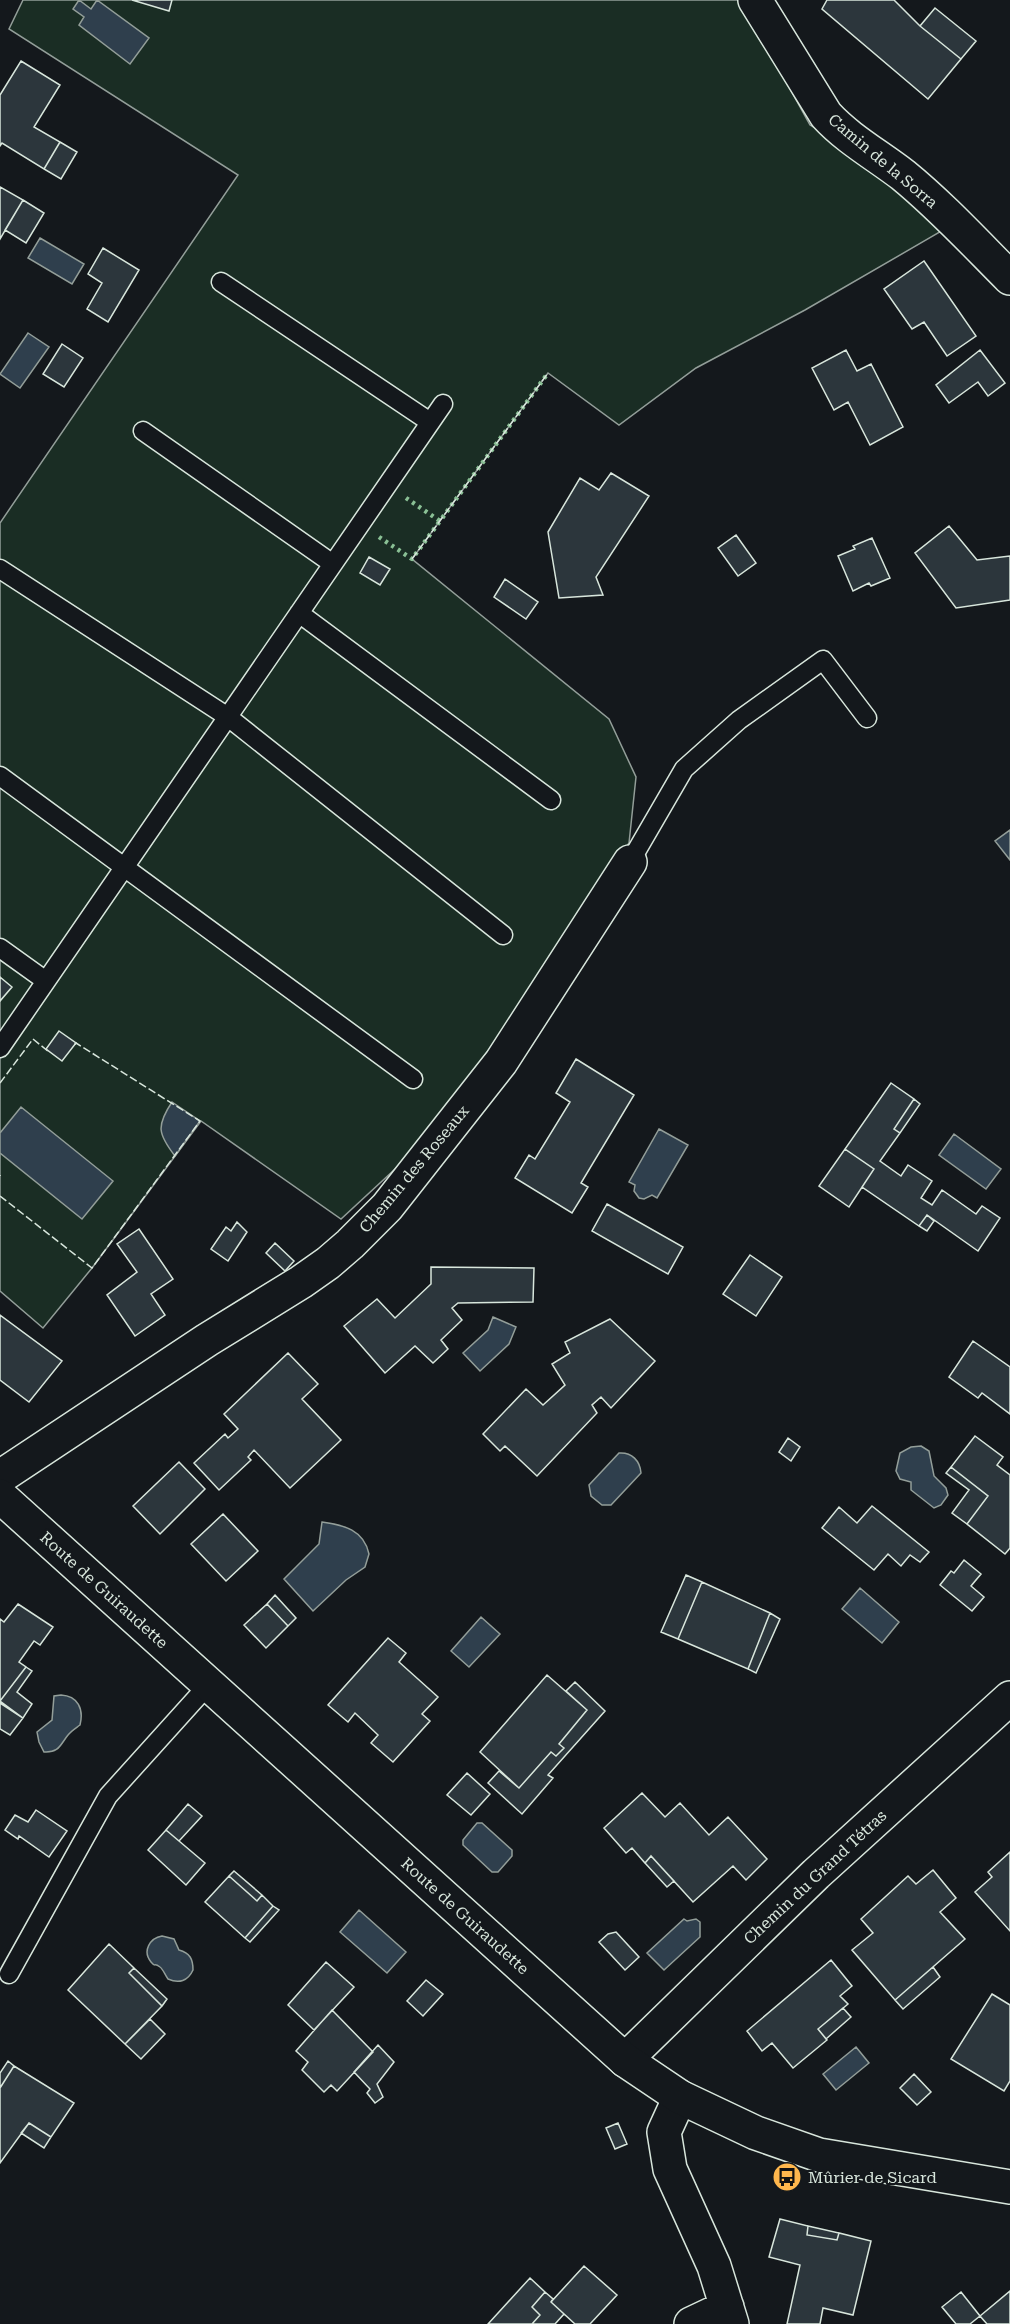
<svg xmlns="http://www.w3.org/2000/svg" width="1010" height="2324" font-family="'Roboto Serif',serif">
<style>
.green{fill:#1a2d24;stroke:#939e99;stroke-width:1.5}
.water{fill:#2f3f4d;stroke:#939e99;stroke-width:1.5}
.building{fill:#2c363c;stroke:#d8e6dc;stroke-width:1.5}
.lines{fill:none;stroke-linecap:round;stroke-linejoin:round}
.service-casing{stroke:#d8e6dc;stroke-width:21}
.minor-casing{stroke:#d8e6dc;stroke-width:36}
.tertiary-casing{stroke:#d8e6dc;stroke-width:36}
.service{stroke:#14181c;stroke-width:18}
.minor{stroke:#14181c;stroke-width:33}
.tertiary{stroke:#14181c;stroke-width:33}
.hedge{stroke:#8ac095;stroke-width:4.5;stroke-dasharray:3 4.5;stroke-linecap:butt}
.fence{stroke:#d8e6dc;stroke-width:1.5;stroke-dasharray:8 3;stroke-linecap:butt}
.labels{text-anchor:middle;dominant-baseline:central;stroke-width:4.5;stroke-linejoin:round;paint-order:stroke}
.street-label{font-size:16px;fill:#d8e6dc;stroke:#14181c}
.poi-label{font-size:16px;fill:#d8e6dc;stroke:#14181c;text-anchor:start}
</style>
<rect width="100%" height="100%" fill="#14181c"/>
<!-- green -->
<path class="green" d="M23,0H741L810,125L842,143L945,229L805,310L696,368L619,425L548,373L412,559L609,719L636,777L629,843L520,1009L407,1158L341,1219L201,1121L92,1268L43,1328L0,1291V523L238,175L9,29Z"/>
<!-- water -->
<path class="water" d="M79,0L91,9L97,0L149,38L130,64L79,25L84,17L73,9Z
M40,238L84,264L72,284L28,258Z
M28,333L49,347L20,388L0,374Z
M1010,830V860L995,841Z
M172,1102L200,1121L175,1156C158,1134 156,1126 172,1102Z
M21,1107L113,1181L82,1219L0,1153V1133Z
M659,1129L688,1145L657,1198L652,1195L644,1199L639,1198L634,1191L635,1185L629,1182Z
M954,1134L1001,1169L986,1189L939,1155Z
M493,1317L516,1327L509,1344L480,1371L463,1353L488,1330Z
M921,1446L929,1451L934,1476L946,1488L948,1495L941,1505L934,1508L911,1490V1482L900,1479L896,1471L900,1453L911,1447Z
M619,1453C632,1452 640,1461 641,1473L611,1505H602L591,1496L589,1485Z
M322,1522C344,1525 364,1530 369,1554L365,1567L346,1580L313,1611L284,1579L319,1544Z
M860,1588L899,1622L882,1643L842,1609Z
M481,1617L500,1634L469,1667L451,1651Z
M61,1695C78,1696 84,1709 80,1725C76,1728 71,1731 68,1735C60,1745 59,1753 44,1752L39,1742L37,1732L52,1720L54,1696Z
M477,1823H482L512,1850V1856L498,1872H492L463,1845V1840Z
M359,1910L406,1952L387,1973L340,1932Z
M684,1919L687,1921L696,1919L700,1922V1937L664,1970L647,1953Z
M162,1936L174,1939L179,1950C190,1953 193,1959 193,1970C188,1981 179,1984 168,1979C165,1975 163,1969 160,1967C153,1962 156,1968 151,1962C142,1951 150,1938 162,1936Z
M856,2047L869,2063L836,2090L823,2074Z"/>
<!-- building -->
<path class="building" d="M132,0H172L169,11Z
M827,0H894L920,26L961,59L928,99L822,9Z
M935,8L976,41L961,59L920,26Z
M21,61L60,85L34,127L60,142L44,169L2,143L0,146V95Z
M60,142L77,152L61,179L44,169Z
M0,187L23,200L0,239Z
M23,200L44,213L26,243L5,230Z
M103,248L139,270L108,322L87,309L102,283L88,274Z
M924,261L976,336L947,356L924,322L912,329L884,289Z
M62,344L83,358L64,387L43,374Z
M846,350L857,371L871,364L903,427L870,445L848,402L834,410L812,368Z
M980,350L1005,383L988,396L978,382L949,403L936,385Z
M611,473L649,496L596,577L603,595L559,598L548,532L580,478L599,490Z
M949,526L977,560L1010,556V600L956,608L915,553Z
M736,535L756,563L738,576L718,548Z
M872,538L890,578L871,586L869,583L853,591L838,556L855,549L853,546Z
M369,557L390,569L380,585L360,573Z
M505,579L538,602L526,619L494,597Z
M0,977L12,987L0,1001Z
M59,1031L76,1043L62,1061L46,1049Z
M576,1059L634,1095L581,1183L588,1187L572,1213L515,1178L529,1155L535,1159L570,1102L556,1093Z
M891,1083L914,1099L894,1129L900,1133L880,1161L901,1176L908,1165L932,1181L921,1198L932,1205L942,1190L976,1214L982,1206L1000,1218L978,1251L927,1215L919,1226L862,1187L874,1169L845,1149Z
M914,1099L920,1104L900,1133L894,1129Z
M845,1149L874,1169L849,1207L819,1186Z
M607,1204L683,1247L668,1274L592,1231Z
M927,1215L934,1221L927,1231L919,1226Z
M237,1222L247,1232L228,1261L211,1249L226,1227L231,1231Z
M139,1229L173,1279L151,1294L165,1315L135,1336L107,1295L137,1272L117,1244Z
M275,1243L294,1261L285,1271L266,1253Z
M750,1255L782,1277L756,1316L723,1294Z
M431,1267L534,1268L533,1302L458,1303L452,1308L462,1320L441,1340L448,1349L433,1363L415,1346L385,1373L344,1326L377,1299L395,1318L431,1284Z
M0,1315L62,1361L29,1402L0,1380Z
M610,1319L655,1361L611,1408L601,1397L592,1405L597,1413L537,1476L505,1446L500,1451L483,1434L526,1389L543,1405L565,1385L552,1364L570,1353L565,1342Z
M973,1341L1010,1367V1414L982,1393L978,1398L949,1377Z
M288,1353L318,1384L302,1399L341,1440L290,1488L254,1450L248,1457L251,1460L219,1490L194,1463L225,1434L228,1438L238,1429L224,1414Z
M975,1436L1003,1457L997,1465L1010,1475V1548L1005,1554L967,1524L988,1496L951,1467Z
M788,1438L800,1447L791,1461L779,1452Z
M179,1462L205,1489L160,1534L133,1506Z
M951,1467L988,1496L967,1524L952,1513L969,1490L946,1473Z
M872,1506L929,1552L920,1562L910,1555L901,1566L888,1554L874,1570L822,1528L839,1507L857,1523Z
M223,1514L258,1551L226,1581L191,1544Z
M964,1560L981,1574L971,1586L984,1597L972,1611L940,1585L951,1571L954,1573Z
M686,1575L702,1582L678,1639L661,1632Z
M702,1582L770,1613L748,1669L678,1639Z
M275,1595L296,1618L288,1626L267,1604Z
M18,1604L53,1627L40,1645L34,1641L19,1662L26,1667L0,1701V1619L4,1622Z
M267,1604L288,1626L266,1648L244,1625Z
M770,1613L780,1619L756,1673L748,1669Z
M388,1638L406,1653L399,1662L438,1697L422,1714L430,1721L393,1762L371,1743L378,1735L355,1713L348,1722L328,1705Z
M26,1667L32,1671L17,1692L32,1704L23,1718L0,1701Z
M547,1675L587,1710L559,1744L564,1748L556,1756L551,1752L519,1788L480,1752Z
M575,1682L605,1711L548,1775L553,1778L522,1814L488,1783L499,1771L519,1788L551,1752L556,1756L564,1748L559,1744L587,1710L566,1691Z
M0,1703L23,1718L10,1735L0,1729Z
M467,1773L490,1794L471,1815L447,1795Z
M642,1793L665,1817L680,1803L709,1835L728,1817L767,1859L746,1880L733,1866L693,1902L651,1856L645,1863L632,1848L626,1853L604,1828Z
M188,1804L202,1816L179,1841L166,1830Z
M36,1810L67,1831L49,1857L19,1836L18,1839L5,1830L15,1815L28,1822Z
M166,1830L205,1863L186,1885L148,1850Z
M1010,1852V1931L975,1892L992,1877L988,1872Z
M651,1856L674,1881L667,1887L645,1863Z
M933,1870L956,1898L940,1912L965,1939L895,2000L852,1950L873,1933L861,1919L908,1876L916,1884Z
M234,1871L262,1895L257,1901L229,1876Z
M229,1876L257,1901L262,1895L273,1906L245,1938L205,1902Z
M273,1906L279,1910L250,1942L245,1938Z
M616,1932L639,1957L625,1970L599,1942L608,1934Z
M109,1944L134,1968L129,1973L162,2006L125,2044L68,1990Z
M831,1960L852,1986L840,1996L848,2004L818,2029L827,2040L793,2068L772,2043L762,2051L747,2031Z
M326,1962L354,1987L314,2030L288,2005Z
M933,1967L940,1977L903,2009L895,2000Z
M134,1968L167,1999L162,2006L129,1973Z
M426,1980L443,1994L423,2016L407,2001Z
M992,1994L1010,2005V2081L1004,2091L951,2059Z
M843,2008L851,2017L826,2039L818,2029Z
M332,2010L373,2052L337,2091L331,2085L324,2092L302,2070L308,2062L296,2051Z
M150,2019L165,2034L141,2059L125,2044Z
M378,2045L394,2062L377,2084L383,2097L375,2103L367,2093L370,2089L354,2072Z
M8,2061L14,2066L0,2088V2073Z
M14,2066L74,2103L51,2137L29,2123L0,2163V2088Z
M914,2074L931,2092L917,2105L900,2088Z
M29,2123L51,2137L44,2148L21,2133Z
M618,2123L627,2144L615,2149L606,2128Z
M780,2219L808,2226L807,2235L837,2240L839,2233L871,2241L853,2315L823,2308L820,2324H787L800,2265L769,2257Z
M808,2226L839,2233L837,2240L807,2235Z
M584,2266L617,2295L590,2324H575L551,2302Z
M530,2278L545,2292L532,2307L540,2315L532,2324H488Z
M1010,2291V2324H987L980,2316Z
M545,2292L553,2299L551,2302L564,2314L555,2324H532L540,2315L532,2307Z
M961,2292L980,2316L970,2324H956L942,2307Z"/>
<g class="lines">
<!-- service casing -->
<g class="service-casing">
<path id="service" d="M221,282L430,422
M143,431L333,564
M0,569L228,717L503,935
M299,613L551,800
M0,776L413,1079
M630,862L684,769L739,720L823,660L867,718
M0,948L46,981
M0,1048L443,404
M9,1974L108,1796L209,1684"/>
</g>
<!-- minor casing -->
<g class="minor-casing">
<path id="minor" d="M755,0L826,115C848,139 877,155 903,175C941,206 975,243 1010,278
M0,1477L207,1340L301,1282L328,1263L350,1244L387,1207L501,1062L630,862
M625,2060L816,1874L1010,1698
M680,2097L664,2132L670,2169L714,2266L732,2324
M691,2324L727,2307"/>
</g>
<!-- tertiary casing -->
<g class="tertiary-casing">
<path id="tertiary" d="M0,1496L625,2060L680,2097L756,2133L819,2155L1010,2187"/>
</g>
<!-- service -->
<use href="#service" class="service"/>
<!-- minor -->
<use href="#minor" class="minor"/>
<!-- tertiary -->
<use href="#tertiary" class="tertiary"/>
<!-- hedge -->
<path class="hedge" d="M406,498L440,521L548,373
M379,537L412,559L440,521"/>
<!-- fence -->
<path class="fence" d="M412,559L548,373
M0,1083L33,1039L49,1052
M0,1175V1176
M0,1196L92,1268L200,1121L76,1043L74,1045"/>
</g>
<!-- icons -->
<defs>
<g id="bus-disc" transform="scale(1.5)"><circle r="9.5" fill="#ffb74d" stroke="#14181c"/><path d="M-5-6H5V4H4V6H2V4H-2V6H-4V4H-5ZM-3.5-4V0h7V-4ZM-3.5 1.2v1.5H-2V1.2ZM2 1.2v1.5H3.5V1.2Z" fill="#111"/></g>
</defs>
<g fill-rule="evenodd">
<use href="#bus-disc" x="787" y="2177"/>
</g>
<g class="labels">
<!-- street labels -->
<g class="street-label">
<text transform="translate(883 161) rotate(40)">Camin de la Sorra</text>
<text transform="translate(414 1169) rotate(-50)">Chemin des Roseaux</text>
<text transform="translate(104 1590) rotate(42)">Route de Guiraudette</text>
<text transform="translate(815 1877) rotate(-43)">Chemin du Grand Tétras</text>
<text transform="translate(465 1916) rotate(42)">Route de Guiraudette</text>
</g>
<!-- poi labels -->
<g class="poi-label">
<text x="808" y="2177">Mûrier de Sicard</text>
</g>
</g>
</svg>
